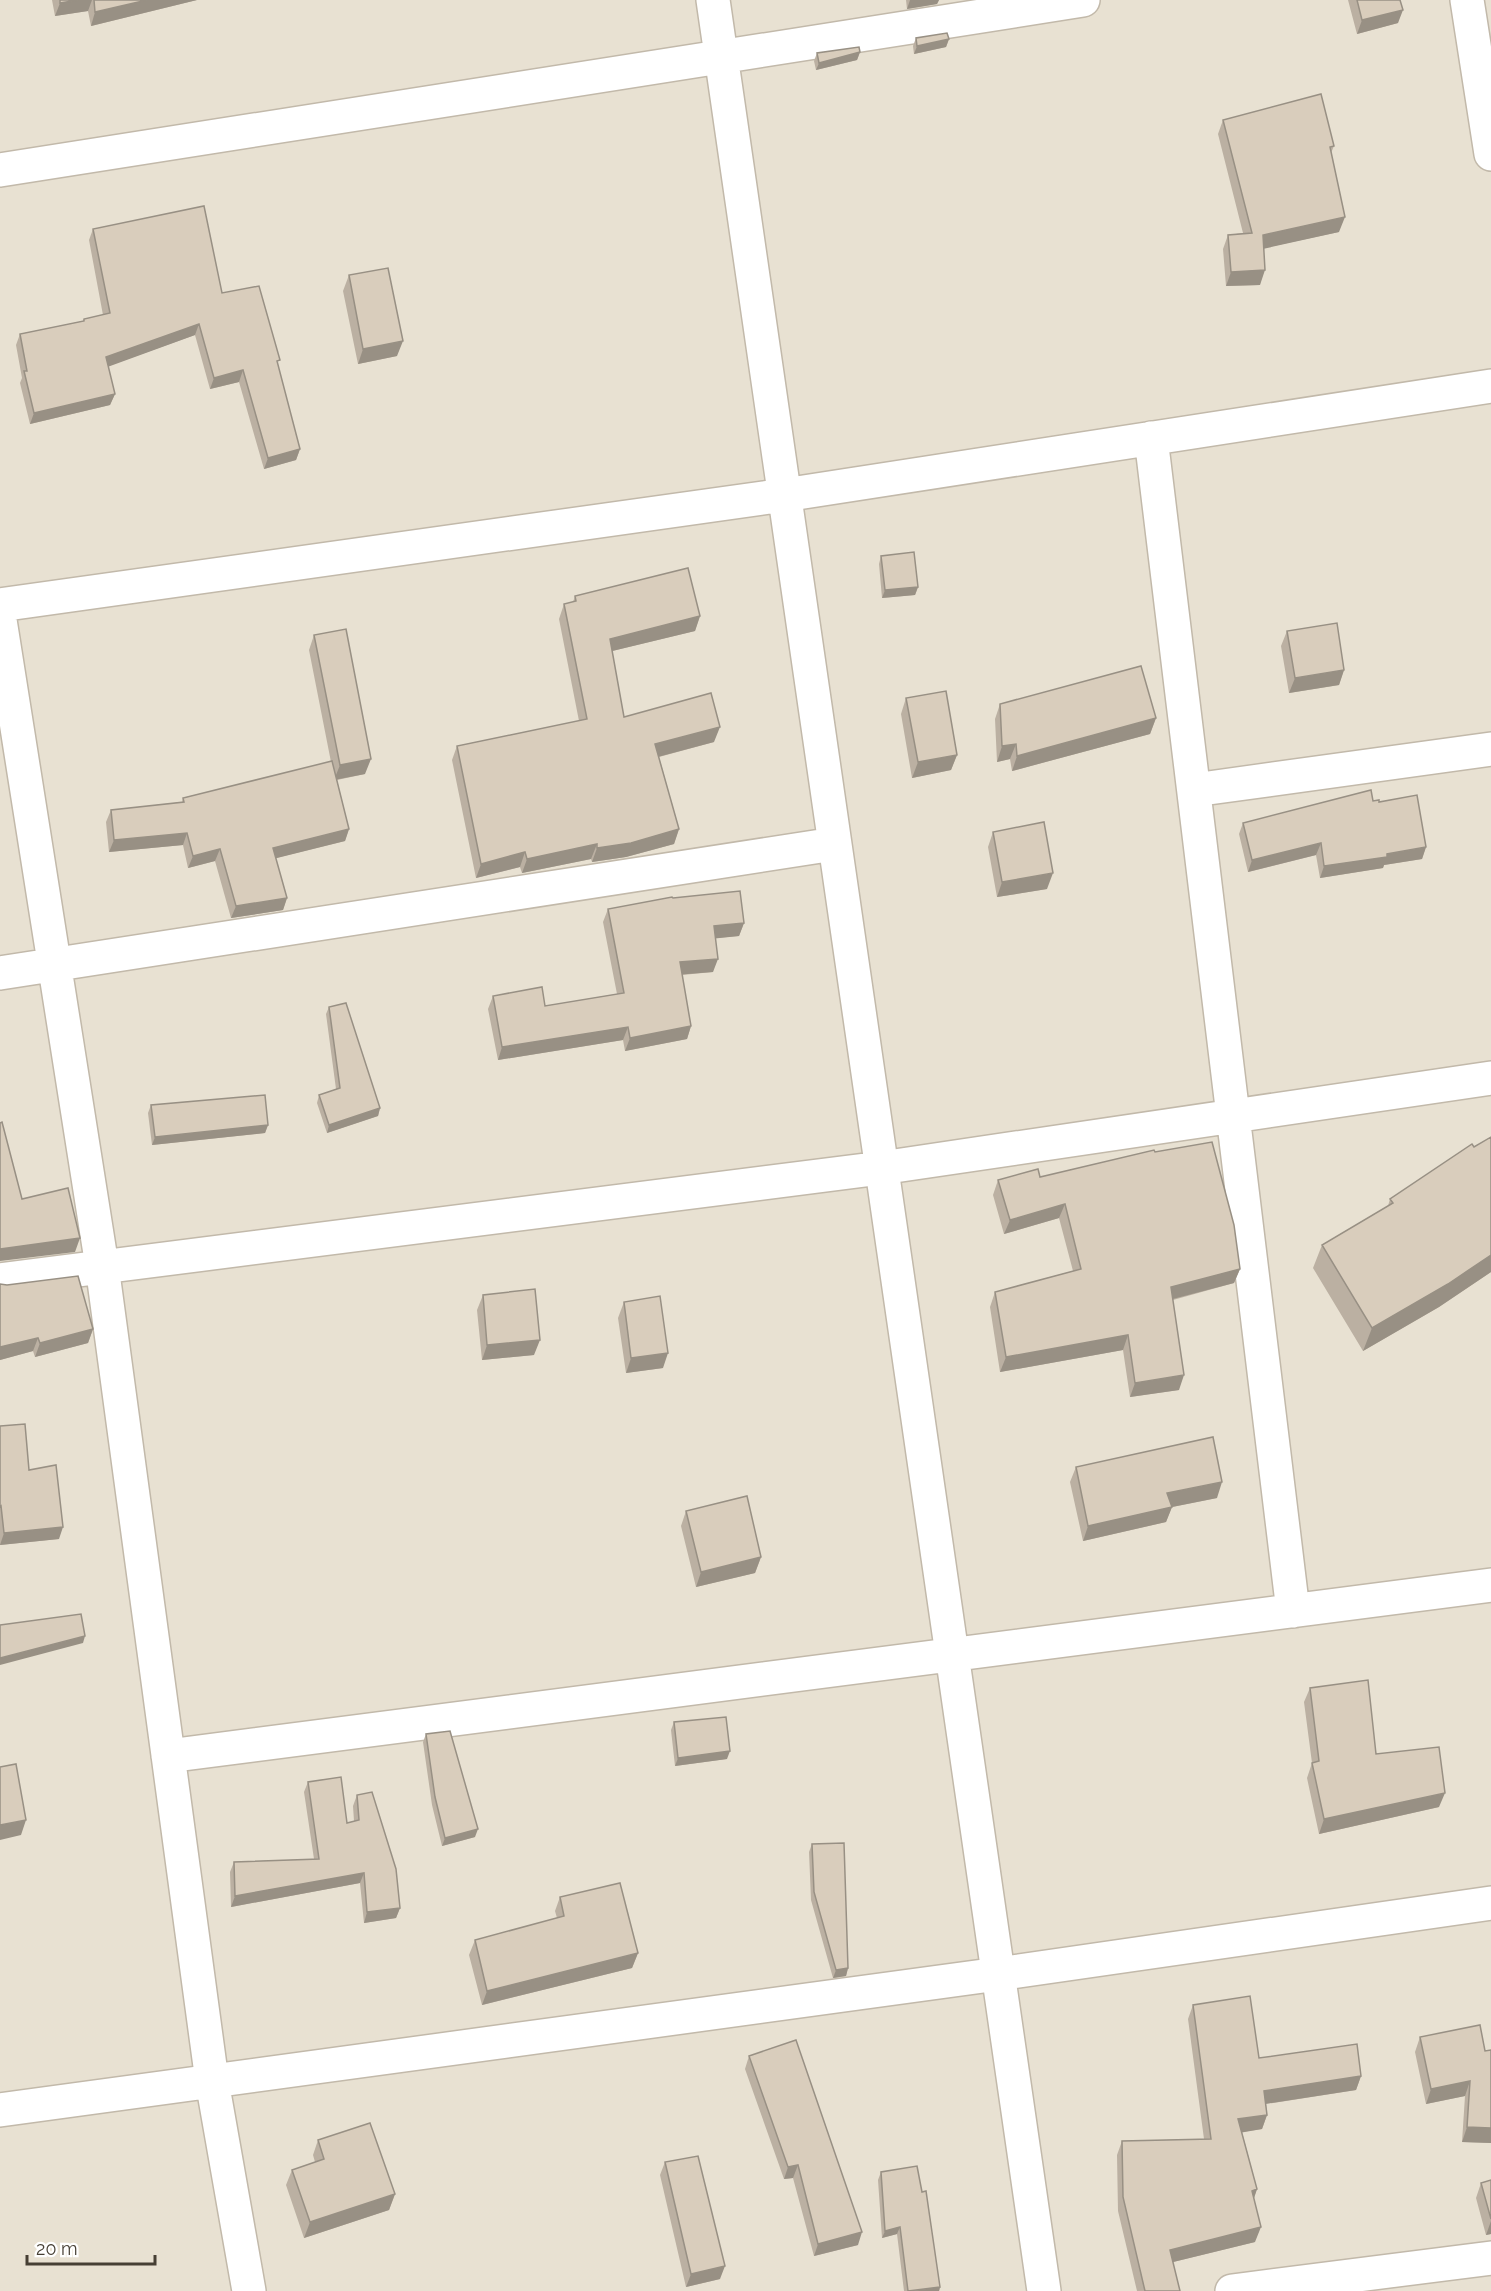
<svg xmlns="http://www.w3.org/2000/svg" width="1491" height="2291" font-family="Raleway,sans-serif">
<style>
.residential{fill:#e8e1d2}
.lines{fill:none;stroke-linecap:round;stroke-linejoin:round}
.street-casing{stroke:#c2b9aa;stroke-width:36}
.street{stroke:#fff;stroke-width:33}
.wall{fill:#bbb0a2}
.shaded-wall{fill:#989084}
.building{fill:#d9cdbc;stroke:#989084;stroke-width:1.5}
</style>
<rect width="100%" height="100%" fill="#f3efe5"/>
<!-- residential -->
<path class="residential" d="M0,0H1491V2291H0Z"/>
<g class="lines">
<!-- street casing -->
<g class="street-casing">
<path id="street" d="M713,0L1044,2291
M1467,0L1491,154
M0,170L1083,0
M1151,438L1293,1611
M0,605L784,495L1491,386
M0,620L102,1266L212,2081L249,2291
M1194,790L1491,749
M0,973L834,844
M0,1280L881,1168L1491,1078
M168,1756L1491,1585
M0,2110L998,1974L1491,1903
M1232,2291L1491,2258"/>
</g>
<!-- street -->
<use href="#street" class="street"/>
</g>
<!-- wall -->
<path class="wall" d="M52,0H197L91,26L88,11L55,16Z
M906,0H939L937,4L907,9Z
M1348,0H1400L1398,23L1357,34Z
M916,38L949,39L946,47L914,54L913,46Z
M860,52L857,60L816,70L814,61L817,53Z
M1223,120L1334,146L1331,153L1339,232L1264,248L1260,285L1226,286L1223,249L1228,235L1243,233L1218,134Z
M93,229L222,293L278,365L300,449L296,460L264,469L239,382L210,389L195,335L108,366L115,394L110,405L30,424L20,383L22,378L16,345L20,334L83,321L84,319L103,315L89,240Z
M349,275L397,356L358,364L343,291Z
M881,556L918,587L915,595L882,598L879,564Z
M575,596L700,616L695,631L612,651L624,717L714,742L659,757L679,829L674,844L626,857L592,862L591,859L522,873L520,867L476,878L452,760L457,746L579,721L559,619L564,604L573,602Z
M1287,631L1344,670L1339,685L1289,693L1281,646Z
M314,635L365,774L337,780L349,829L345,841L276,858L287,898L283,910L231,918L215,861L188,868L183,845L109,852L106,822L111,810L182,802L183,798L331,762L309,650Z
M906,698L957,755L951,770L912,778L901,714Z
M1000,704L1156,718L1150,734L1012,771L1010,759L997,762L995,719Z
M1373,801L1379,802L1426,847L1422,859L1384,865L1383,868L1320,878L1316,855L1248,872L1239,834L1243,823Z
M993,832L1047,889L997,897L988,847Z
M673,898L744,923L739,936L716,938L713,972L682,975L691,1026L687,1039L625,1051L623,1040L498,1060L488,1009L493,996L545,1006L617,994L603,922L608,909Z
M329,1007L380,1108L378,1116L327,1133L317,1103L319,1095L336,1089L326,1014Z
M151,1105L268,1125L265,1133L152,1145L148,1113Z
M1491,1137V1272L1439,1307L1363,1351L1313,1268L1322,1245L1388,1206L1390,1199Z
M1155,1152L1240,1269L1234,1283L1173,1300L1179,1390L1130,1397L1123,1350L1000,1372L990,1307L995,1292L1073,1271L1059,1218L1004,1234L993,1195L998,1180L1040,1177Z
M0,1284L93,1329L88,1343L35,1357L33,1351L0,1360Z
M483,1295L534,1355L482,1360L477,1310Z
M624,1302L663,1368L626,1373L618,1318Z
M0,1426L29,1470L59,1539L0,1545Z
M1076,1467L1217,1498L1172,1507L1166,1522L1083,1541L1070,1482Z
M686,1511L761,1557L755,1573L696,1587L681,1526Z
M1310,1688L1376,1754L1439,1807L1319,1834L1307,1778L1312,1763L1304,1702Z
M674,1722L727,1759L675,1766L671,1730Z
M426,1734L475,1837L442,1846L432,1805L423,1742Z
M308,1782L347,1823L354,1821L353,1806L357,1795L400,1908L396,1918L364,1923L360,1883L231,1907L230,1872L234,1862L314,1859L304,1792Z
M812,1844L848,1968L846,1976L833,1978L811,1900L809,1852Z
M560,1897L638,1953L632,1968L482,2005L469,1955L475,1940L557,1918L555,1911Z
M1193,2005L1259,2058L1361,2076L1356,2090L1266,2104L1267,2115L1262,2129L1242,2132L1257,2189L1254,2198L1255,2242L1173,2262L1180,2291H1137L1118,2211L1117,2155L1122,2141L1204,2139L1188,2019Z
M1420,2037L1485,2051L1491,2050V2143L1462,2142L1465,2096L1426,2104L1415,2052Z
M749,2056L858,2245L814,2256L793,2178L784,2179L745,2069Z
M318,2140L395,2194L389,2210L304,2238L286,2185L292,2170L315,2162L313,2155Z
M665,2162L720,2279L686,2287L660,2175Z
M881,2172L940,2287L939,2291H904L897,2234L882,2238L878,2180Z
M1491,2180V2234L1486,2235L1476,2198L1481,2183Z"/>
<!-- shaded-wall -->
<path class="shaded-wall" d="M78,0H92L88,11L55,16L60,3Z
M147,0H197L91,26L95,12Z
M910,0H939L937,4L907,9Z
M1403,10L1398,23L1357,34L1362,20Z
M949,39L946,47L914,54L917,46Z
M860,52L857,60L816,70L819,63Z
M1345,217L1339,232L1258,250L1263,235Z
M1265,270L1260,285L1226,286L1231,272Z
M199,324L195,335L102,369L106,357Z
M403,341L397,356L358,364L363,349Z
M243,370L239,382L210,389L214,378Z
M115,394L110,405L30,424L34,413Z
M300,449L296,460L264,469L268,458Z
M918,587L915,595L882,598L885,590Z
M700,616L695,631L604,653L610,639Z
M1344,670L1339,685L1289,693L1295,678Z
M1156,718L1150,734L1012,771L1017,756Z
M720,727L714,742L650,759L655,744Z
M1016,744L1010,759L997,762L1002,746Z
M957,755L951,770L912,778L918,762Z
M371,759L365,774L334,780L340,765Z
M349,829L345,841L269,860L273,848Z
M679,829L674,844L626,857L592,862L597,848Z
M187,833L183,845L109,852L114,840Z
M1321,843L1316,855L1248,872L1252,860Z
M597,844L591,859L522,873L527,859Z
M1426,847L1422,859L1384,865L1383,868L1320,878L1324,866Z
M220,849L215,861L188,868L193,856Z
M525,852L520,867L476,878L481,864Z
M1053,873L1047,889L997,897L1002,882Z
M287,898L283,910L231,918L236,906Z
M744,923L739,936L710,939L714,926Z
M718,959L713,972L675,975L680,962Z
M691,1026L687,1039L625,1051L630,1038Z
M628,1027L623,1040L498,1060L502,1047Z
M380,1108L378,1116L327,1133L329,1125Z
M268,1125L265,1133L152,1145L155,1137Z
M1065,1204L1059,1218L1004,1234L1010,1220Z
M80,1238L75,1252L0,1261V1249L3,1248Z
M1491,1255V1272L1439,1307L1363,1351L1372,1328Z
M1240,1269L1234,1283L1165,1301L1171,1287Z
M93,1329L88,1343L35,1357L40,1343Z
M1128,1335L1123,1350L1000,1372L1006,1357Z
M38,1338L33,1351L0,1360V1347Z
M540,1340L534,1355L482,1360L487,1345Z
M668,1353L663,1368L626,1373L631,1358Z
M1184,1375L1179,1390L1130,1397L1135,1383Z
M1222,1482L1217,1498L1172,1507L1166,1522L1083,1541L1088,1526L1167,1493Z
M63,1527L59,1539L0,1545L4,1533Z
M761,1557L755,1573L696,1587L701,1572Z
M85,1636L83,1643L0,1665V1658Z
M730,1751L727,1759L675,1766L678,1758Z
M1445,1793L1439,1807L1319,1834L1324,1819Z
M26,1820L21,1835L0,1840V1825Z
M478,1829L475,1837L442,1846L445,1838Z
M364,1873L360,1883L231,1907L235,1896Z
M400,1908L396,1918L364,1923L367,1912Z
M638,1953L632,1968L482,2005L487,1991Z
M848,1968L846,1976L833,1978L836,1970Z
M1361,2076L1356,2090L1258,2105L1264,2091Z
M1470,2081L1465,2096L1426,2104L1431,2089Z
M1267,2115L1262,2129L1233,2134L1238,2119Z
M1467,2127L1491,2128V2143L1462,2142Z
M798,2165L793,2178L784,2179L788,2167Z
M1257,2189L1252,2204V2191Z
M395,2194L389,2210L304,2238L310,2222Z
M1491,2221V2234L1486,2235Z
M900,2227L897,2234L882,2238L885,2231Z
M1261,2227L1255,2242L1165,2264L1170,2250Z
M862,2232L858,2245L814,2256L818,2244Z
M725,2266L720,2279L686,2287L691,2274Z
M940,2287L939,2291H913Z"/>
<!-- building -->
<path class="building" d="M60,0H78L60,3Z
M94,0H147L95,12Z
M1357,0H1400L1403,10L1362,20Z
M947,33L949,39L917,46L916,38Z
M859,47L860,52L819,63L817,53Z
M1321,94L1334,146L1330,147L1345,217L1263,235L1265,270L1231,272L1228,235L1252,233L1223,120Z
M204,206L222,293L259,286L280,360L277,361L300,449L268,458L243,370L214,378L199,324L106,357L115,394L34,413L24,371H27L20,334L84,321V319L110,313L93,229Z
M388,268L403,341L363,349L349,275Z
M914,552L918,587L885,590L881,556Z
M688,568L700,616L610,639L624,717L711,693L720,727L655,744L679,829L631,843L597,848V844L527,859L525,852L481,864L457,746L587,719L564,604L576,601L575,596Z
M1337,623L1344,670L1295,678L1287,631Z
M346,629L371,759L340,765L314,635Z
M1141,666L1156,718L1017,756L1016,744L1002,746L1000,704Z
M946,691L957,755L918,762L906,698Z
M332,761L349,829L273,848L287,898L236,906L220,849L193,856L187,833L114,840L111,810L184,802L183,798Z
M1371,790L1373,801L1379,800V802L1417,795L1426,847L1387,854V857L1324,866L1321,843L1252,860L1243,823Z
M1044,822L1053,873L1002,882L993,832Z
M740,891L744,923L714,926L718,959L680,962L691,1026L630,1038L628,1027L502,1047L493,996L542,987L545,1006L624,993L608,909L672,897L673,898Z
M346,1003L380,1108L329,1125L319,1095L340,1088L329,1007Z
M265,1095L268,1125L155,1137L151,1105Z
M2,1122L22,1199L68,1188L80,1238L0,1249V1123Z
M1491,1137V1255L1448,1284L1372,1328L1322,1245L1393,1203L1390,1199L1472,1144L1474,1147Z
M1212,1142L1234,1225L1240,1269L1171,1287L1184,1375L1135,1383L1128,1335L1006,1357L995,1292L1081,1269L1065,1204L1010,1220L998,1180L1038,1169L1040,1177L1154,1150L1155,1152Z
M78,1276L93,1329L40,1343L38,1338L0,1347V1284L7,1285Z
M535,1289L540,1340L487,1345L483,1295Z
M660,1296L668,1353L631,1358L624,1302Z
M25,1424L29,1470L56,1465L63,1527L4,1533L1,1506L0,1507V1426Z
M1213,1437L1222,1482L1167,1493L1172,1507L1088,1526L1076,1467Z
M747,1496L761,1557L701,1572L686,1511Z
M81,1614L85,1636L0,1658V1625Z
M1368,1680L1376,1754L1439,1747L1445,1793L1324,1819L1312,1763L1319,1761L1310,1688Z
M726,1717L730,1751L678,1758L674,1722Z
M450,1731L478,1829L445,1838L435,1797L426,1734Z
M16,1764L26,1820L0,1825V1767Z
M341,1777L347,1823L359,1820L357,1795L372,1792L396,1869L400,1908L367,1912L364,1873L235,1896L234,1862L319,1859L308,1782Z
M844,1843L848,1968L836,1970L814,1892L812,1844Z
M620,1883L638,1953L487,1991L475,1940L564,1916L560,1897Z
M1250,1996L1259,2058L1357,2044L1361,2076L1264,2091L1267,2115L1238,2119L1257,2189L1252,2191L1261,2227L1170,2250L1180,2291H1145L1123,2197L1122,2141L1211,2139L1193,2005Z
M1480,2025L1485,2051L1491,2050V2128L1467,2127L1470,2081L1431,2089L1420,2037Z
M796,2040L862,2232L818,2244L798,2165L788,2167L749,2056Z
M370,2123L395,2194L310,2222L292,2170L324,2159L318,2140Z
M698,2156L725,2266L691,2274L665,2162Z
M917,2166L922,2192L926,2191L940,2287L908,2291L900,2227L885,2231L881,2172Z
M1491,2180V2219L1481,2183Z"/>
<!-- scale -->
<path d="M27 2255v9h128v-9" fill="none" stroke="#463f34" stroke-width="3"/>
<text x="36" y="2255" font-size="18" fill="#463f34" stroke="#ffffff" stroke-width="4.5" paint-order="stroke">20 m</text>
</svg>
